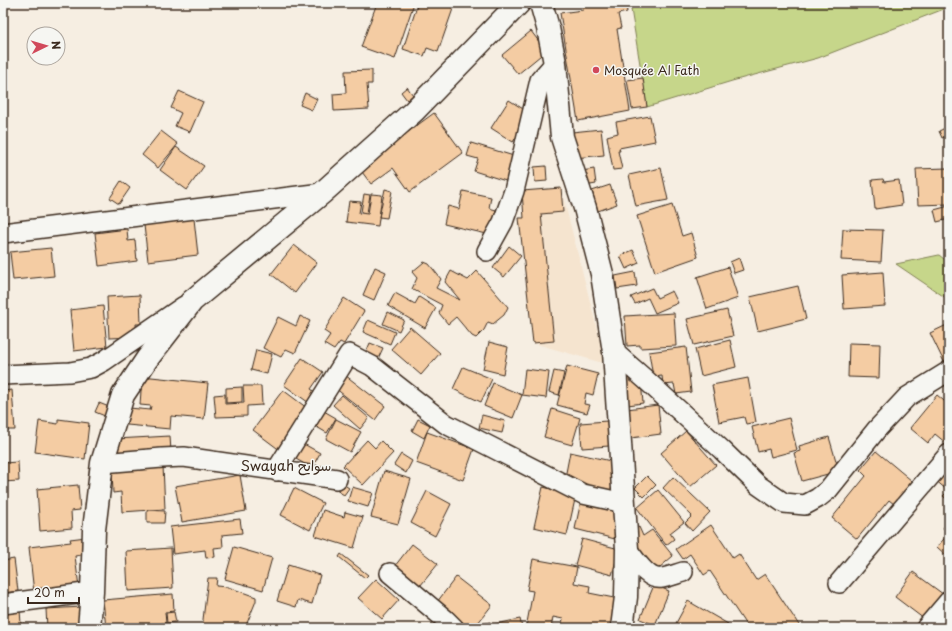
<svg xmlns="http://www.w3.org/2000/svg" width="952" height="631" font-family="'Playpen Sans','Playpen Sans Arabic',sans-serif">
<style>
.built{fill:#f5e4cf}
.green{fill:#c6d68a;stroke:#808054}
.building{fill:#f4cca3;stroke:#3b2a1e}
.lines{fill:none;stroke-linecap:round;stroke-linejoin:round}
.street-casing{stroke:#3b2a1e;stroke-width:22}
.secondary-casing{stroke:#3b2a1e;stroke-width:25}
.street{stroke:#f6f6f2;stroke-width:19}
.secondary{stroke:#f6f6f2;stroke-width:22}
.poi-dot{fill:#d1495b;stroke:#f6f6f2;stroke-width:1.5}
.labels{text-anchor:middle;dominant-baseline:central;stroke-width:3;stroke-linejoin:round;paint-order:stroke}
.poi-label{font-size:12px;fill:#3b2a1e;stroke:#f6f6f2;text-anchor:start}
.quarter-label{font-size:14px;fill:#3b2a1e;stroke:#f6f6f2}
</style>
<rect width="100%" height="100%" fill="#f6eee2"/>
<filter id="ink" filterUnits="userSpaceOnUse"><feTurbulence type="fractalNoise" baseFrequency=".025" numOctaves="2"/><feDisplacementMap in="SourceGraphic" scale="8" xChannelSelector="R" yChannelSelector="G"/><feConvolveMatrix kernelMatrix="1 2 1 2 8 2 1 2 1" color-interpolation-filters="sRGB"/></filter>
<g filter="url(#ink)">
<!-- built -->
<path class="built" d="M561,188L606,364L533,343L519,218H524L522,191Z"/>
<!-- green -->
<path class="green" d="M630,3H949V7L818,58L732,81L647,107Z
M939,255L949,263V300L896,264Z"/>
<!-- building -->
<path class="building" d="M377,3H414L395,59L361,47Z
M418,3H455L438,52L427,48L424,56L403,49Z
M582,3H626L627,12L618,14L621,28L617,29L630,111L578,121L560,13L583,10Z
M531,31L546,51L518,74L502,55Z
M372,70V84H367L369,109L334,111L333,94L346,93L345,71Z
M643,78L647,107L632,109L627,80Z
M407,87L413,95L407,100L401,92Z
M179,91L203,102L190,132L175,126L181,113L171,108Z
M305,93L317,99L312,110L300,105Z
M509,100L531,114L513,142L491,128Z
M434,113L463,153L410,192L393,168L371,184L359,168Z
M650,116L655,141L619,148L620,151H618L622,169L613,170L607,136L618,133L616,122Z
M949,126V135L942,138L939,131Z
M601,129L604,155L575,158L572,132Z
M161,131L178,144L158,168L142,155Z
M471,143L517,157L509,182L474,171L478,159L467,156Z
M176,147L204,166L187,190L160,170Z
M546,166L547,181L535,182L534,167Z
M661,168L668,200L636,206L629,175Z
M948,168L949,204L918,205L916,169Z
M594,169L596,184L585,186L582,171Z
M883,179L884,182L899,180L902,205L875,209L872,180Z
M121,181L130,188L119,204L110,198Z
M610,185L617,204L598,211L592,191Z
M561,188L563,212L541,214L554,341L533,343L519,218H524L522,191Z
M385,189L392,191L387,218L379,217Z
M463,191L491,197L489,208L496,210L491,235L444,224L448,206L459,209Z
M364,194L370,195L367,213L361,212Z
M371,194L382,195L378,226L346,222L349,201L361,202L359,213L368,214Z
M672,205L682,236L691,233L698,257L655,272L637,216Z
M949,206V219L937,222L934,210Z
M194,219L198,255L148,261L144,225Z
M127,229L128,241L135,240L137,261L99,266L95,233Z
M843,229L883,230L881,262L841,260Z
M294,245L317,263L295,293L271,274Z
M509,246L521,256L504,277L493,268Z
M51,248L54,276L13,280L10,252Z
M633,250L639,263L626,269L620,256Z
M739,258L743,270L734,273L730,262Z
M424,262L429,264L441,279L436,288L460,300L445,282L451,271L468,280L477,271L508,307L504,315L493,324L488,322L484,330L476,338L472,336L456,317L448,324L439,313L442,305L412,289L417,278L412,272Z
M375,267L386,272L374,300L363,295Z
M728,267L738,298L707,309L697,277Z
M635,272L637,286L617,289L615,276Z
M883,272L885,306L844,309L842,275Z
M798,286L806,319L758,331L750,297Z
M652,288L657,298L672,291L678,303L655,313L648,298L635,304L631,297Z
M395,293L415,304L419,297L436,308L425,328L388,306Z
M140,295L141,324H136L137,337L109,338L107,297Z
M344,298L364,311L344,344L340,342L334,350L324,344L330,335L324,331Z
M103,306L107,347L74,351L70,310Z
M727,310L733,336L694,345L687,319Z
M388,312L404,320L399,331L383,324Z
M674,313L676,346L640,348V345L627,346L625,316Z
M300,316L310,321L295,353L286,349L281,357L263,348L278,317L296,326Z
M368,320L395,332L390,344L363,332Z
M949,324V362L945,364L930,333Z
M410,327L440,353L421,375L391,349Z
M730,340L736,367L701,376L695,349Z
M489,342L508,347L503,374L483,369Z
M370,343L383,348L377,361L365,355Z
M849,343L880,344L879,378L848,377Z
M686,347L691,392L676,394L674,384L663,385L662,376L653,377L649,352Z
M256,350L272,354L267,374L251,370Z
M302,358L323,372L311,389L319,395L312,405L284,385Z
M567,366L598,374L593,395L586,393L584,404L590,405L587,413L557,405Z
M463,367L492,379L481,402L453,389Z
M525,369L549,372L546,398L522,395Z
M554,371L564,373L559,395L549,392Z
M345,375L385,406L375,420L335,388Z
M142,376L208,383L204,419L171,416L170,429L127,425L129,408L150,410L151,406L140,405Z
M629,377L630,382L641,381L643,403L620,406L618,378Z
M748,378L756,422L746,424L744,417L719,422L712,385Z
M493,383L522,395L513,418L484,406Z
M243,386H261L262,405L247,406V416L216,417L214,395L225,394V404L244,403Z
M242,387V402L226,403V388Z
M12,390L15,430H3V391Z
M283,390L311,411L281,451L253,430Z
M342,395L369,418L360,429L333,405Z
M937,395L949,405V438L946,443L935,434L928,443L910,428Z
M99,403L109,407L105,416L95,412Z
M658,405L661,434L631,438L627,409Z
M317,407L336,418L327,433L308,422Z
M552,409L580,418L572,445L544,437Z
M482,415L505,421L502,433L479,428Z
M789,418L797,450L771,457L769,449L758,452L752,427Z
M58,419L89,423L85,459L35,452L39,421L58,424Z
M336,419L361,432L350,452L326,439Z
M418,419L430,425L424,438L412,431Z
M607,421L609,446L582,448L580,423Z
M686,431L716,465L690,487L661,453Z
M427,432L474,449L463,480L416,463Z
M170,436L171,452L117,455L116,439Z
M829,437L839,471L802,481L794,453L800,451L799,446Z
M367,440L375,448L381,441L393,453L363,485L343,466Z
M302,443L320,453L312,468L294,458Z
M876,451L918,486L900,509L889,500L857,539L832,518L866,476L860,470Z
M570,452L620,463L613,493L564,483Z
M401,454L412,461L406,473L394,465Z
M18,462L19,481L3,482V463Z
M163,466L165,509L122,512L121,492L113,493L112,470Z
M949,467V501L943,496L948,491L933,478Z
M384,471L411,479L398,524L371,517Z
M240,475L246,511L182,522L175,486Z
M647,476L656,485L644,497L635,488Z
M673,477L710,512L692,531L685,523L692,516L663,488Z
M338,481L349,488L344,495L333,488Z
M78,485L80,510L71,511L72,528L40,531L37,489Z
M352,487L373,493L368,507L348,501Z
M543,487L576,495L567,535L534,527Z
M294,488L323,503L310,530L281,515Z
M658,490L684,522L670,533L674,539L666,545L637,508Z
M427,491L451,504L435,536L411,523Z
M581,501L621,510L615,539L575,529Z
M147,510L165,511L164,523H147Z
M323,510L344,517L345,512L363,517L354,548L315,536Z
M240,519L242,533L222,535L223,547L214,548L215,557L206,558L205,550L173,554L170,527Z
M949,521V558L937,547L949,533L943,528Z
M711,525L733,558L739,554L756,580L765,574L801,628H748L710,571L704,575L690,554L683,559L676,549Z
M639,527L643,536L652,530L673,556L652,574L632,551L630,532Z
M86,537L88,554L75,556L79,587L34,593L29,547L71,542L70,539Z
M582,539L619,549L612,575L575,565Z
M412,544L438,564L416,591L391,571Z
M234,547L272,558L263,590L225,579Z
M171,548L173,588L128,591L126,551Z
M341,554L368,575L365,578L339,557Z
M14,559L18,591L3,593V561Z
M533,559L577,567L574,583L590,586L589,593L619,599L613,628H561L563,619L553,617L551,628H526L533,591L527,590Z
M288,565L320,575L312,604L298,600L296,607L277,601Z
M913,572L947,597L928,622L895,597Z
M456,577L492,605L474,628H462L434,606Z
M208,578H217L216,586L228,587L256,597V601L245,628H202Z
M376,579L399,600L382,619L358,598Z
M654,585L669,591L655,625L640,619Z
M173,594L174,611L165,612L166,623L106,628L103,600Z
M688,601L728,624L725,628H679L675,625Z
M82,607L83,628H47L46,609Z
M20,610L21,624L25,623V628H3V612Z
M174,612L176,622L167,623L166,613Z
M520,619L522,628H481L480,624L490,622L491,625Z"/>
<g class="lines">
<!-- street casing -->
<g class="street-casing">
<path id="street" d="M3,233L322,193
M487,251L503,222L514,191L540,80L555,63
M614,352L645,379L722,450L758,485L784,503L805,505L818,498L828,490L877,429L907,397L949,371
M3,375L70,372L91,368L104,361L184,306
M102,463L162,458L184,457L337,479
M276,471L349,354L372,366L446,424L583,494L624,503
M627,549C635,559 648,581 662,578C669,577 676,574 683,572
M390,573L446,620L454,628
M839,583L949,454
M3,604L92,592
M926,628L949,601"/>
</g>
<!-- secondary casing -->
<g class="secondary-casing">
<path id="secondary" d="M541,3L548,28L555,63L562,137L585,208L602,274L614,352L627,549L626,597L622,628
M89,628L92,592L94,530L102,463L123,395L147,359L192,301L322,193L414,111L519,3"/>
</g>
<!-- street -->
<use href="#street" class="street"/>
<!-- secondary -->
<use href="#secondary" class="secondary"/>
</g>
</g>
<!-- markers -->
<circle class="poi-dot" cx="596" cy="70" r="4"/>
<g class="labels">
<!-- poi labels -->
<g class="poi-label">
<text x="604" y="70">Mosquée Al Fath</text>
</g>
<!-- quarter labels -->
<g class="quarter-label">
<text x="286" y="465">Swayah سوايح</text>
</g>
</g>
<!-- margin -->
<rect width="952" height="631" fill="none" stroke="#f6f6f2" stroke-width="16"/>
<rect x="8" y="8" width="936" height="615" fill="none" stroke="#3b2a1e" stroke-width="1.5" filter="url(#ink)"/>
<!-- north arrow -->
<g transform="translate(46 46) rotate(85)"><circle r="19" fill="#f6f6f2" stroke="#aba49d"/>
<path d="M0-3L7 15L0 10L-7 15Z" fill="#d1495b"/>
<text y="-6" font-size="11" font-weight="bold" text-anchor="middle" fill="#3b2a1e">N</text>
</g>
<!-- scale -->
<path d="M28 597v6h51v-6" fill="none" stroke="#3b2a1e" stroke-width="2"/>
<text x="34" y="597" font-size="12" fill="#3b2a1e" stroke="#f6f6f2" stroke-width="3" paint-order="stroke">20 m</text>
</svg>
